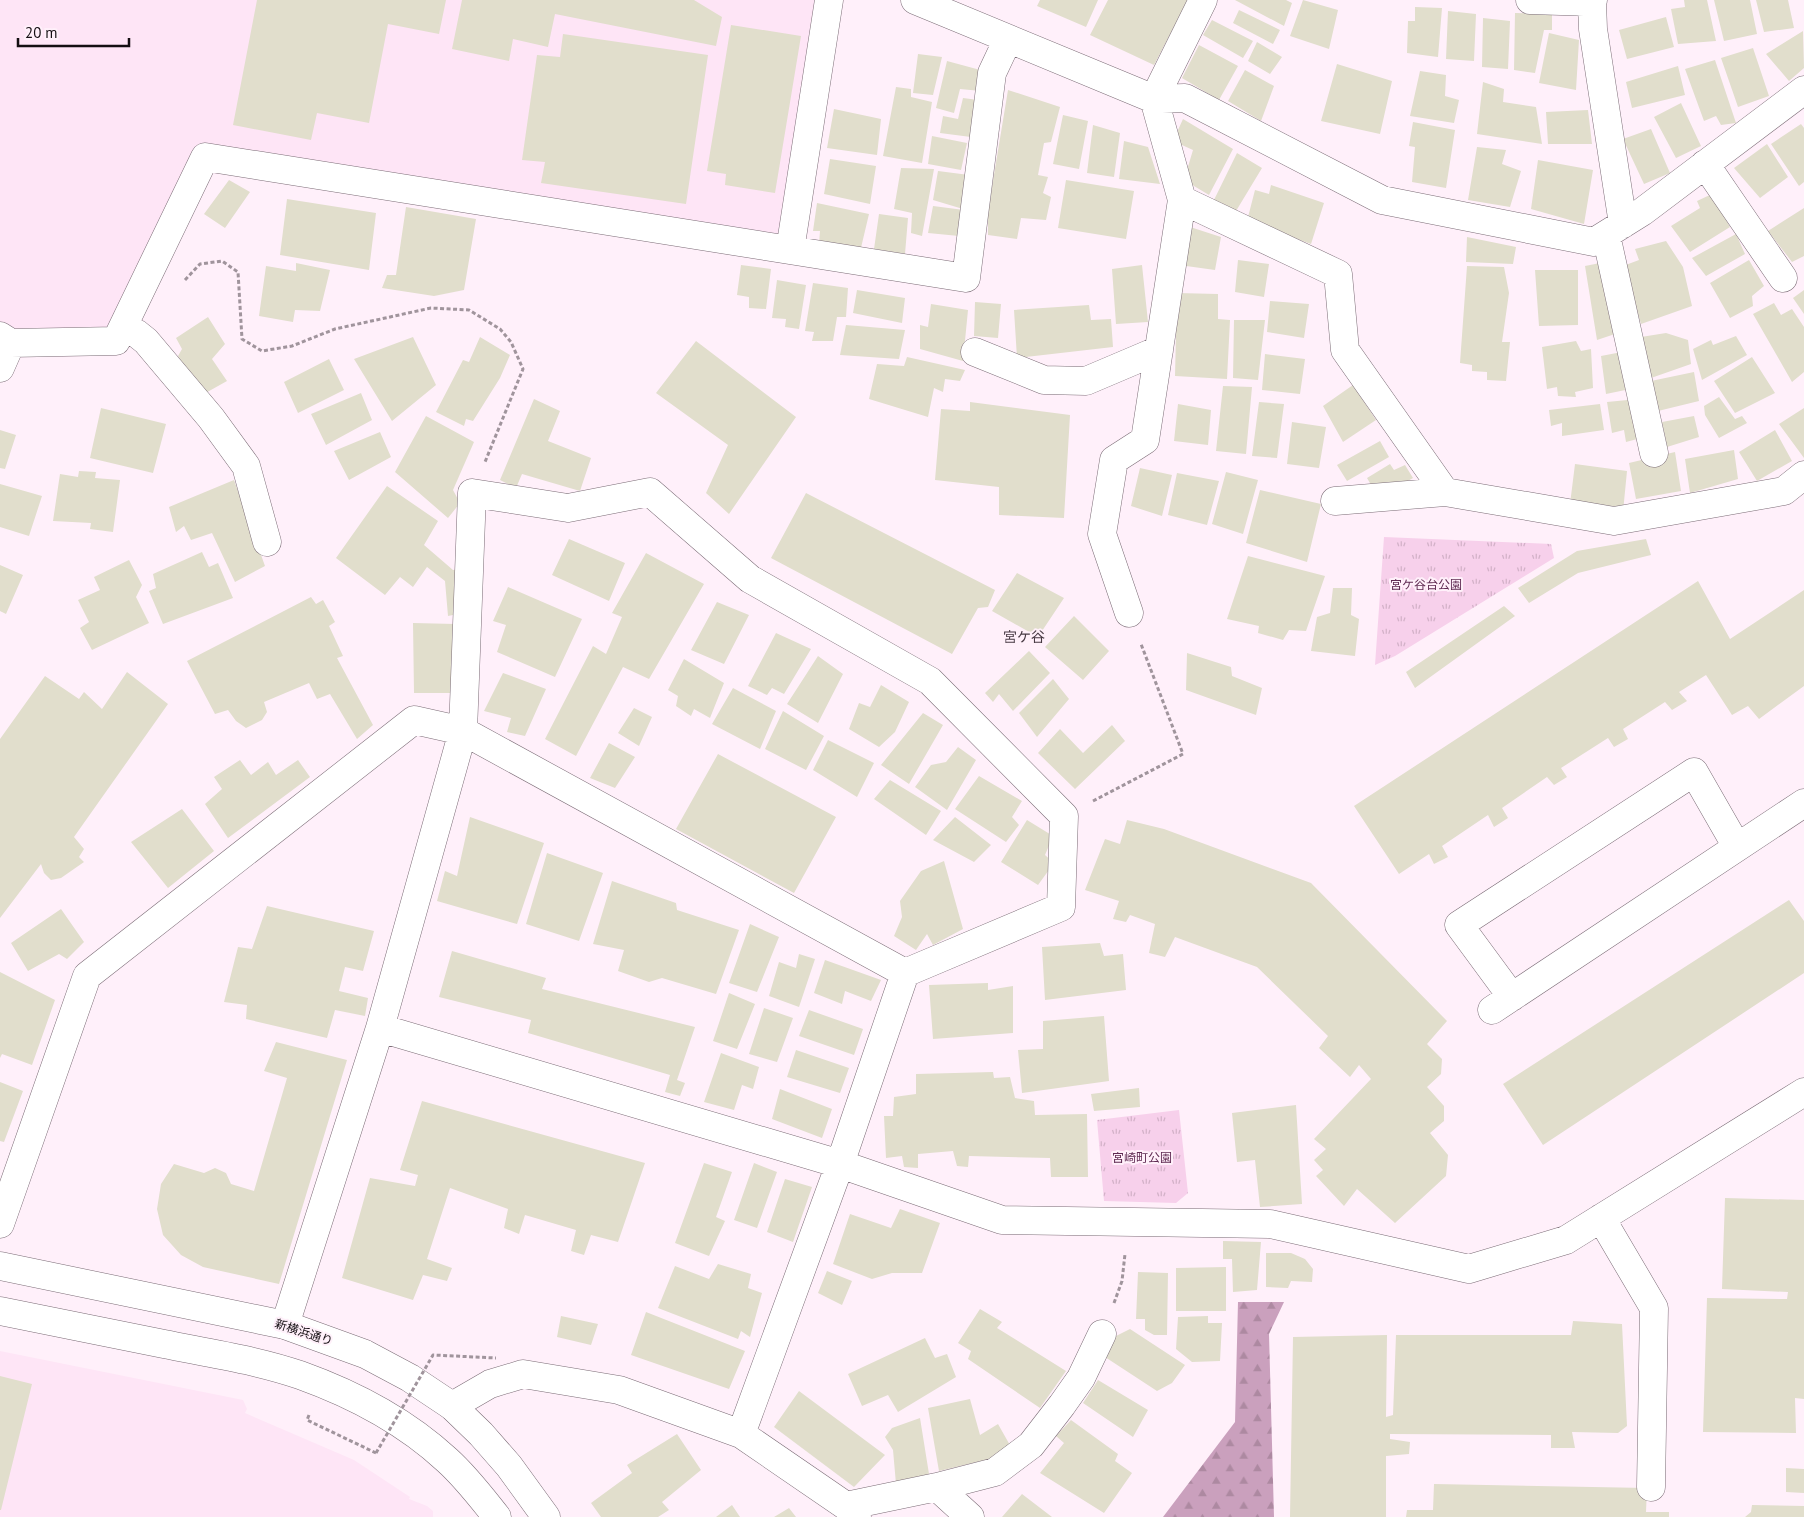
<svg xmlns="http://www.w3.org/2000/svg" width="1804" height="1517" font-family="'PT Sans','Noto Sans JP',sans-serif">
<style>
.built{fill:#fee5f6}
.forest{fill:url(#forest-firs)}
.park{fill:url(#park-tufts)}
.building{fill:#e1decc}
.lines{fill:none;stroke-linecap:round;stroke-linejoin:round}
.minor-casing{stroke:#7b6c76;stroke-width:29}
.major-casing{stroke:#7b6c76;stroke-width:29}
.path{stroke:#a0949c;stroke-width:3;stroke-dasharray:4 2.5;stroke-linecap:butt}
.minor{stroke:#fff;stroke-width:28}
.major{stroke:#fff;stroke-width:28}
.path-bridge{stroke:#a0949c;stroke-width:3;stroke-dasharray:4 2.5;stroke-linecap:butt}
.labels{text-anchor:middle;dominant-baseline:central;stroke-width:4;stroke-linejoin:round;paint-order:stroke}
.park-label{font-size:12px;fill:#5f2a52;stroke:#fff0fa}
.street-label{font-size:12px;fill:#140e12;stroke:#fff0fa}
.neighbourhood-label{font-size:14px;fill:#473943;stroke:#fff0fa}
</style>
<defs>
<pattern id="forest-firs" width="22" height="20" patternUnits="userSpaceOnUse" patternTransform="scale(1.25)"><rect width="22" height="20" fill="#caa0bd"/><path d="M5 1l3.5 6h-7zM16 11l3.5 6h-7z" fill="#ad89a1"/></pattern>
<pattern id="park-tufts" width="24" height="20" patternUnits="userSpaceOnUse" patternTransform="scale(1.25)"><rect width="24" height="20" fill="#f7d0eb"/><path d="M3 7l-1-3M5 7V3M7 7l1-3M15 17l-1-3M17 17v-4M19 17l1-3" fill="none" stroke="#d3b1c8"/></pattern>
</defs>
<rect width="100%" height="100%" fill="#fff0fa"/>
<!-- built -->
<path class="built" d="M0,0H820L784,233L774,238L209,149L118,334L36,340L0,327Z
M0,1351L243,1400L247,1409L245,1413L354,1460L410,1497L409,1499L427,1506L433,1511V1517H0Z"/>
<!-- forest -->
<path class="forest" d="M1238,1302H1284L1269,1334L1274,1517H1163L1235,1422Z"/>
<!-- park -->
<path class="park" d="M1384,537L1551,544L1554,558L1395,656L1375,665Z
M1179,1110L1188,1193L1176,1203L1104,1201L1097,1120Z"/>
<!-- building -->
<path class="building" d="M257,0H446L439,34L388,24L369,123L317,113L311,140L233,125Z
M462,0H694L722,17L716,46L555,14L548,47L513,39L509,61L452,49Z
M1040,0H1098L1086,27L1037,6Z
M1108,0H1188L1154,65L1090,35Z
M1235,0H1286L1292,3L1284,26Z
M1303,0L1338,10L1329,49L1290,36Z
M1684,0H1707L1716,41L1678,44L1671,9L1685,7Z
M1714,0H1750L1757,34L1724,41Z
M1756,0H1788L1794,28L1764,32Z
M1415,7L1442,8L1438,57L1407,53L1408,21H1415Z
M1239,10L1280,30L1273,44L1233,23Z
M1448,11L1476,14L1474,61L1446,59Z
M1515,13L1552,14V30H1544L1535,73L1514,70Z
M1666,17L1674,47L1627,59L1619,30Z
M1483,18L1510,21L1508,69L1482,67Z
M1212,20L1253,41L1243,58L1203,35Z
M731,25L801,36L775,193L725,185L726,174L707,171Z
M1803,31L1804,68L1789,81L1766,54Z
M1549,33L1579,40L1576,90L1539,83Z
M563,34L708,55L686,204L541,183L545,162L522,160L537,55L560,57Z
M1257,42L1282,57L1270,74L1248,61Z
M1199,45L1238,66L1219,100L1182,78Z
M1753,48L1769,96L1738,107L1721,58Z
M918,54L942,57L933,95L913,93Z
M1715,60L1736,123L1721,125L1716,116L1704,121L1685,69Z
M947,61L984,71L981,91L960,89L954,113L936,108Z
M1337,64L1392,81L1380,134L1321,121Z
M1678,66L1685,95L1632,108L1626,82Z
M1245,70L1274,86L1261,121L1228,101Z
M1420,71L1446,75L1445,96L1459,100L1454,123L1410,116Z
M1483,82L1504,89L1503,102L1536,107L1542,144L1477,134Z
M896,87L911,89V97L932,102L922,163L883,156Z
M1008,90L1060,107L1051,142L1044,143L1038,175L1048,177L1043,193L1051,197L1046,220L1021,218L1017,239L988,235V211Z
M963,98L978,100L971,137L940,133L943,116L958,119Z
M1681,103L1701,146L1676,158L1654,117Z
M834,109L881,119L877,155L827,148Z
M1588,110L1592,144H1548L1546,112Z
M1063,115L1088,121L1079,169L1053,164Z
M1183,119L1233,149L1209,195L1184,180L1193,150L1173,141Z
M1413,122L1455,130L1446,188L1412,182L1415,147L1409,146Z
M1801,124L1804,128V182L1799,186L1771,144Z
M1093,125L1120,133L1114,177L1087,173Z
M1651,129L1670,173L1644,184L1623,139Z
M932,136L967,143L961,170L928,164Z
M1124,141L1148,147L1160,184L1119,179Z
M1767,144L1788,177L1760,198L1734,168Z
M1477,147L1506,150L1502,164L1521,171L1510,207L1468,200Z
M1237,153L1262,168L1233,216L1212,204Z
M830,159L876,166L870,204L824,194Z
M1538,160L1593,170L1584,224L1531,209Z
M901,168L934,169L922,236L911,233L912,213L894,209Z
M938,171L969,175L963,209L933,200Z
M229,180L250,192L225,228L204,214Z
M1066,180L1134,191L1126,239L1058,228Z
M1271,185L1324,203L1311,244L1247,221L1255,190L1269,194Z
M1712,194L1730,227L1690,252L1671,226L1700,208L1697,201Z
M287,199L376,213L369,270L280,255Z
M817,203L869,214L860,252L819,244L820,231H813Z
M933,206L964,210L959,236L928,233Z
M406,207L476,219L464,290L434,296L382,288L387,275H396Z
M1804,208V256L1792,262L1768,231Z
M879,214L908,218L905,254L874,249Z
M1184,225L1221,237L1215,270L1179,265Z
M1736,234L1745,254L1706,276L1692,258Z
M1467,237L1516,247L1513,264L1466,262Z
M1666,241L1683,267L1692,306L1641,324L1623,266L1639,260L1635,249Z
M1238,260L1269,264L1264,297L1235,292Z
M1749,260L1764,286L1752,296L1753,306L1730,318L1710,283Z
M1605,262L1621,332L1597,340L1585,266Z
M296,263L330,270L320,311L295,310L293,322L259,316L266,266L296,271Z
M741,265L771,269L766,309L749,308V297L737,295Z
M1142,265L1148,322L1116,324L1112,269Z
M1467,266L1504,267L1509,293L1502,342H1510L1506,381L1487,380V372L1472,371V365L1460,363Z
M1535,270H1578V325L1539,326Z
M777,280L806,285L799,329L785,327L786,319L772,318Z
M813,283L848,288L846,317H837L833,341H812L814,332L805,331Z
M857,290L905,298L902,323L853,313Z
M1804,290V314L1793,298Z
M1177,293L1218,294V319L1230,320L1227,379L1175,376Z
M1270,301L1309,304L1304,338L1267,332Z
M975,302L1001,304L998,338L974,336Z
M1774,303L1781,315L1792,309L1804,327V372L1792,382L1753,314Z
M931,304L968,310L963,361L920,349V325L928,327Z
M1089,305L1091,320L1111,319L1113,347L1017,358L1014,310Z
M208,317L225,344L212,359L227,381L202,395L178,356L182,349L176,338Z
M1234,320H1265L1258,380L1233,378Z
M846,325L905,330L899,359L840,355Z
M1666,333L1688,340L1691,364L1651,378L1641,337Z
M1736,336L1747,355L1702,380L1693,349L1711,340L1713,345Z
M413,337L436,385L392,421L354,359Z
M480,337L510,355L500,378L473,421L466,419L464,426L436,412L463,360L469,362Z
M696,341L796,417L729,514L706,493L728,445L656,393Z
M1576,341L1581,351L1591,349L1593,388L1575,392L1576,397L1558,396L1557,387L1547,389L1542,347Z
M1627,351L1635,388L1606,394L1601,356Z
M1265,354L1305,359L1300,394L1262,390Z
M907,357L965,370L960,381L945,379L943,392L934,388L928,417L869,399L877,364L904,366Z
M1752,357L1775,393L1735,413L1714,381Z
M329,359L344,390L298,413L284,382Z
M1694,372L1699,401L1658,411L1651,381Z
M1353,385L1376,420L1343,442L1323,406Z
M1223,386L1252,387L1246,454L1216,451Z
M361,393L372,420L326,445L311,414Z
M1719,397L1735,419L1742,416L1747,423L1719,438L1705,415L1704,406Z
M534,399L560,411L548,441L591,458L580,491L522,474L516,488L500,480Z
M1638,399L1645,437L1626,442L1624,430L1612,433L1607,402Z
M970,402L1070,415L1064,518L999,515V487L935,480L941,409L970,411Z
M1259,402L1284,404L1277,458L1252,456Z
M1178,404L1211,410L1208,445L1174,441Z
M1600,404L1604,430L1562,436V423L1551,426L1549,410Z
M101,408L166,424L153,473L90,458Z
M1804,408V458L1779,424Z
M426,416L474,442L453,490L460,503L448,518L395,472Z
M1694,416L1699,437L1667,447L1662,422Z
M1292,422L1326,427L1319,468L1287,464Z
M0,430L16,435L5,469L0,468Z
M1775,430L1792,461L1757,481L1739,452Z
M380,432L391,457L349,480L334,451Z
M1380,441L1389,457L1347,481L1337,465Z
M1734,450L1738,479L1690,493L1685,459Z
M1675,452L1681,491L1636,499L1629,463Z
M1390,464L1394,470L1405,465L1413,478L1394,489L1374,490L1367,478Z
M1575,464L1627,471L1623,512L1570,504Z
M1140,468L1172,475L1162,516L1131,506Z
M79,471L96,472L95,478L120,480L113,532L90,529L91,523L53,521L60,474L78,477Z
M1226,472L1258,480L1243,534L1212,524Z
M1177,473L1219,481L1207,525L1168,515Z
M234,480L265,566L235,582L212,533L191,540L184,526L176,532L169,507Z
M0,484L42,496L29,536L0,527Z
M387,486L438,521L424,545L453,570L462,569L458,614L448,616L445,581L427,567L413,587L400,577L385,595L336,558Z
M1260,490L1321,504L1307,562L1246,543Z
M806,493L995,590L988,607L978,608L952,654L771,558Z
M569,539L625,563L609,601L552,575Z
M1646,539L1651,555L1578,573L1529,603L1518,588L1577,551Z
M202,552L209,567L218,563L233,598L163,624L149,591L156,588L153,574Z
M646,553L704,584L649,679L623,667L576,756L545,739L593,646L606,654L622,617L612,613Z
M1248,556L1325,576L1306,631L1289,630L1283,640L1258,633L1259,626L1227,619Z
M129,560L142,585L136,597L149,623L92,650L80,628L89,622L78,600L100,590L94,577Z
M0,565L23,575L6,614L0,611Z
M1017,573L1064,598L1038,637L992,611Z
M1698,581L1730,639L1804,590V686L1759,719L1748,706L1732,715L1706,675L1679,692L1687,701L1672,710L1665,702L1623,729L1628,739L1614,747L1608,738L1561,768L1567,777L1554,785L1547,777L1502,808L1508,818L1494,827L1488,815L1442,846L1448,857L1434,864L1429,854L1399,874L1354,806Z
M508,587L582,619L555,677L497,652L506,625L493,621Z
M1333,588H1352L1351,615L1359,619L1355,656L1311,651L1317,617L1330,613Z
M311,597L316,604L323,600L335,622L329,626L343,656L337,658L373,725L357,739L330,694L317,699L309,683L264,702L267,712L262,720L246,728L236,721L228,710L215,714L187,661Z
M717,602L749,615L724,664L691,650Z
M1504,606L1515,616L1415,688L1406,672Z
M1074,616L1109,651L1083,680L1045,647Z
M413,623L456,624L451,693H414Z
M776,633L811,649L784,694L772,688L767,695L748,686Z
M1029,651L1050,673L1013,711L999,694L993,702L985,693Z
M1187,653L1231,667L1232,676L1262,688L1256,715L1186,690Z
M818,656L843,674L818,723L787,704Z
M684,659L724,683L710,718L694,709L691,716L676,706L678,696L668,690Z
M127,672L168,704L74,837L84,849L79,857L84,862L61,878L51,880L44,873L41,864L0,918V739L45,676L79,699L84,692L102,709Z
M503,673L546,689L525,736L507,732L511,718L484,711Z
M1053,679L1069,699L1037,737L1019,713Z
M881,685L909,702L895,732L879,747L849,729L859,703L870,707Z
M733,688L776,711L760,749L712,724Z
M634,708L652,717L639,746L618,733Z
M783,711L824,736L806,770L765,749Z
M923,713L943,725L909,784L881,765Z
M1112,725L1125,741L1075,789L1038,753L1060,729L1083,753Z
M828,740L874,763L857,797L813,770Z
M609,743L635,757L615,788L590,778Z
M958,747L976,760L947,810L915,787L931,765L946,762Z
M718,754L836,817L794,893L676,829Z
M240,760L251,775L268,762L276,775L298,760L310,777L228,838L205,804L222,789L214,777Z
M979,776L1022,801L1012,817L1019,825L1006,842L955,809Z
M890,780L941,811L926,835L874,799Z
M182,809L214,851L168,888L131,842Z
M470,817L544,843L517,924L437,901L445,871L457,876Z
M955,817L991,845L974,862L933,840Z
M1027,820L1053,836L1045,855L1054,863L1038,885L1001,862Z
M1127,820L1164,829L1311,883L1447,1021L1427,1044L1442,1059L1441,1074L1427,1087L1444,1106V1121L1430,1133L1448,1155L1446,1176L1395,1223L1357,1189L1344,1206L1316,1176L1323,1170L1314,1160L1326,1149L1314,1139L1371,1079L1359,1065L1350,1077L1319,1048L1328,1036L1257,967L1175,937L1165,957L1149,953L1155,924L1130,915L1126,922L1113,919L1119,901L1085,890L1105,839L1120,844Z
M547,853L603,873L579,941L526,924Z
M944,861L963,929L933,945L927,934L916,950L894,936L902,917L900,901L921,871Z
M612,881L676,903L677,910L739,930L716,994L662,978L649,982L618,971L624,950L593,944Z
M1789,900L1804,921V973L1543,1145L1503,1084Z
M267,906L374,931L363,971L345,967L339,991L368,998L365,1016L335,1010L327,1038L246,1019L247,1005L224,1002L238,947L252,949Z
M61,909L84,942L67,959L59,954L28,971L11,943Z
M750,924L779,937L757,992L729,983Z
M1100,943L1104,956L1123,954L1126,990L1045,1000L1042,947Z
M452,951L546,978L542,989L695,1027L677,1080L685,1083L680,1096L665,1092L670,1075L528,1033L531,1020L439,997Z
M799,954L815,959L799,1007L769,996L779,962L796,968Z
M825,960L881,980L871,1001L845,991L842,1004L814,993Z
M0,972L55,1000L32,1065L2,1054L0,1058Z
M988,983V990L1013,986V1033L933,1039L929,985Z
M729,993L755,1004L737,1049L713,1041Z
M764,1008L793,1018L777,1062L749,1054Z
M809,1010L863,1029L854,1055L799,1036Z
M1104,1016L1109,1081L1022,1093L1018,1050L1043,1049V1021Z
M276,1042L347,1060L279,1284L203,1267L181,1255L163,1235L157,1209L161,1184L174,1164L204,1173L215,1168L226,1173L231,1184L254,1191L287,1078L264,1071Z
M796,1050L849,1068L840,1093L787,1077Z
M721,1053L759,1067L753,1089L742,1085L734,1110L704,1102Z
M993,1072L994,1078L1010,1077L1015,1098L1034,1101L1035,1115L1087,1114L1088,1177H1051L1050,1158L969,1156L968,1167L957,1166L953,1151L918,1154V1168L904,1167L902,1156L886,1158L884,1116H893L894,1097L916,1094V1074Z
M0,1082L23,1091L4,1142L0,1141Z
M1139,1088L1140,1107L1094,1111L1091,1094Z
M780,1089L832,1109L822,1138L772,1119Z
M422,1101L645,1163L618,1242L591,1235L584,1255L571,1251L576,1230L525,1215L519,1234L504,1228L508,1209L450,1188L427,1259L452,1268L447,1281L423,1275L413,1300L342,1278L370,1178L415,1186L418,1175L400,1170Z
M1296,1105L1302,1204L1260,1207L1255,1160L1237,1162L1232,1113Z
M704,1163L732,1172L716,1217L725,1221L709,1256L675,1243Z
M754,1163L777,1172L757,1228L734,1220Z
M785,1179L812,1187L793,1242L767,1232Z
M1725,1198L1804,1200V1399L1795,1398L1796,1433L1703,1432L1707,1298L1787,1299L1788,1292L1722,1289Z
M900,1209L940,1223L922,1273H892L872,1279L833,1264L850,1214L891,1228Z
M1223,1241L1261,1242L1257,1290L1233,1292L1232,1259H1223Z
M1266,1253H1291L1305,1259L1313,1269L1312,1282L1291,1281L1288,1288L1266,1287Z
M718,1264L751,1274L748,1288L762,1293L750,1337L741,1331L738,1339L658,1308L675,1266L709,1279Z
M1226,1267V1311H1176V1268Z
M827,1271L852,1281L842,1305L818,1293Z
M1138,1272L1168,1273L1167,1335H1154L1145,1330V1319H1136Z
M980,1309L1002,1322L997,1328L1066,1371L1040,1408L968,1359L971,1351L958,1343Z
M646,1312L745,1351L729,1389L631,1355Z
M561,1316L598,1324L591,1345L557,1337Z
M1208,1316V1323H1222L1220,1361L1192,1362L1176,1349L1178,1317Z
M1573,1321L1622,1324L1627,1426L1618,1433L1572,1432L1575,1448H1551V1435L1390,1434V1439L1410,1442L1409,1454L1386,1456V1517H1290L1293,1337L1387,1335L1386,1417L1393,1415L1396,1335H1571Z
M1130,1329L1185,1365L1172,1383L1157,1391L1105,1357L1114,1337Z
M925,1338L935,1358L947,1354L956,1377L898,1412L888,1395L862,1406L848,1374Z
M0,1376L32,1384L1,1510H0Z
M1098,1380L1148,1410L1133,1437L1083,1403Z
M799,1391L885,1455L854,1487L774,1427Z
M970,1399L980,1435L998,1424L1011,1447L990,1459L939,1471L928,1408Z
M920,1418L929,1474L896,1484L893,1450L885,1437L892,1428Z
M1071,1420L1118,1454L1115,1461L1132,1473L1104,1513L1040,1473L1064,1443L1056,1436Z
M677,1434L701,1470L662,1502L669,1510L658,1517H601L591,1503L632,1473L627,1465Z
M1786,1468L1804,1469V1493L1786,1492Z
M1434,1484L1647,1488L1646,1512H1669V1517H1406L1407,1510H1433Z
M1022,1494L1052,1517H1002Z
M732,1505L740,1517H716Z
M1752,1505L1804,1506V1517H1745L1751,1512Z
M789,1508L796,1517H774Z"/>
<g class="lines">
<!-- minor casing -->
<g class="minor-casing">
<path id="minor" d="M915,0L1154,99L1185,98L1382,200L1594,242L1642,212L1804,90
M1203,0L1154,99L1182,200L1338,274L1345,350L1445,492L1614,521L1784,491L1804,475
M1530,0L1592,2
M1593,0L1592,2L1593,29L1623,224
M1705,164L1783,278
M1606,235L1654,453
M790,250L829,0
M136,333L146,341L211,418L246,466L267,542
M0,336L11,343L116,341L205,157L966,278L992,73L1008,39
M975,352L1044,380L1086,381L1159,350
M0,368L11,343
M1335,501L1445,492
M1129,613L1102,534L1114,460L1145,440L1182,200
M1512,997L1459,925L1694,772L1737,847
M1492,1010L1804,803
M380,1028L840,1164L1002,1220L1270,1224L1469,1269L1566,1240L1804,1092
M1601,1218L1654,1308L1651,1487
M0,1224L87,976L414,720L463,731L905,973L840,1164L741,1434
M285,1325L380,1028L463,731L472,493L568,508L650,492L750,579L930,681L1064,816L1061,907L905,973
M452,1406L490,1384L523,1374L619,1390L741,1434L846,1506L857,1517
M937,1487L995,1472L1031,1445L1062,1405L1081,1378L1102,1334
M846,1506L937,1487L970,1517"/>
</g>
<!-- major casing -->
<g class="major-casing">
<path id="major" d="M0,1266L285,1325L365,1354L410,1378L452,1406L481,1434L509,1466L546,1517
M0,1311C55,1322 109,1333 164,1344C209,1353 256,1360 300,1375C353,1394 406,1422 447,1460C466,1477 481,1497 497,1517"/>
</g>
<!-- path -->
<path class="path" d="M185,280L200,264L222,261L238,272L242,339L262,351L292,346L335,329L431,308L469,310L500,329L511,342L523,369L485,462
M1093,801L1183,754L1141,644
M1114,1303L1122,1281L1125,1254
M309,1415L307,1420L376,1453"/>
<!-- minor -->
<use href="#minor" class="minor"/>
<!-- major -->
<use href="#major" class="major"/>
<!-- path-bridge -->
<path class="path-bridge" d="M376,1453L433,1355L496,1358"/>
</g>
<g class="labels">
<!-- park labels -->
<g class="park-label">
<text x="1426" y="584">宮ケ谷台公園</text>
<text x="1142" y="1157">宮崎町公園</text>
</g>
<!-- street labels -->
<g class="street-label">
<text transform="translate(304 1332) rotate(18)">新横浜通り</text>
</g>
<!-- neighbourhood labels -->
<g class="neighbourhood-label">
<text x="1024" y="637">宮ケ谷</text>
</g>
</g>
<!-- scale -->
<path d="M18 38v8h111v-8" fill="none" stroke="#140e12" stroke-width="2.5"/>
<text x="25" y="38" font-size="15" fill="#140e12" stroke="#fff0fa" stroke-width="4" paint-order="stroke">20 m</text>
</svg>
